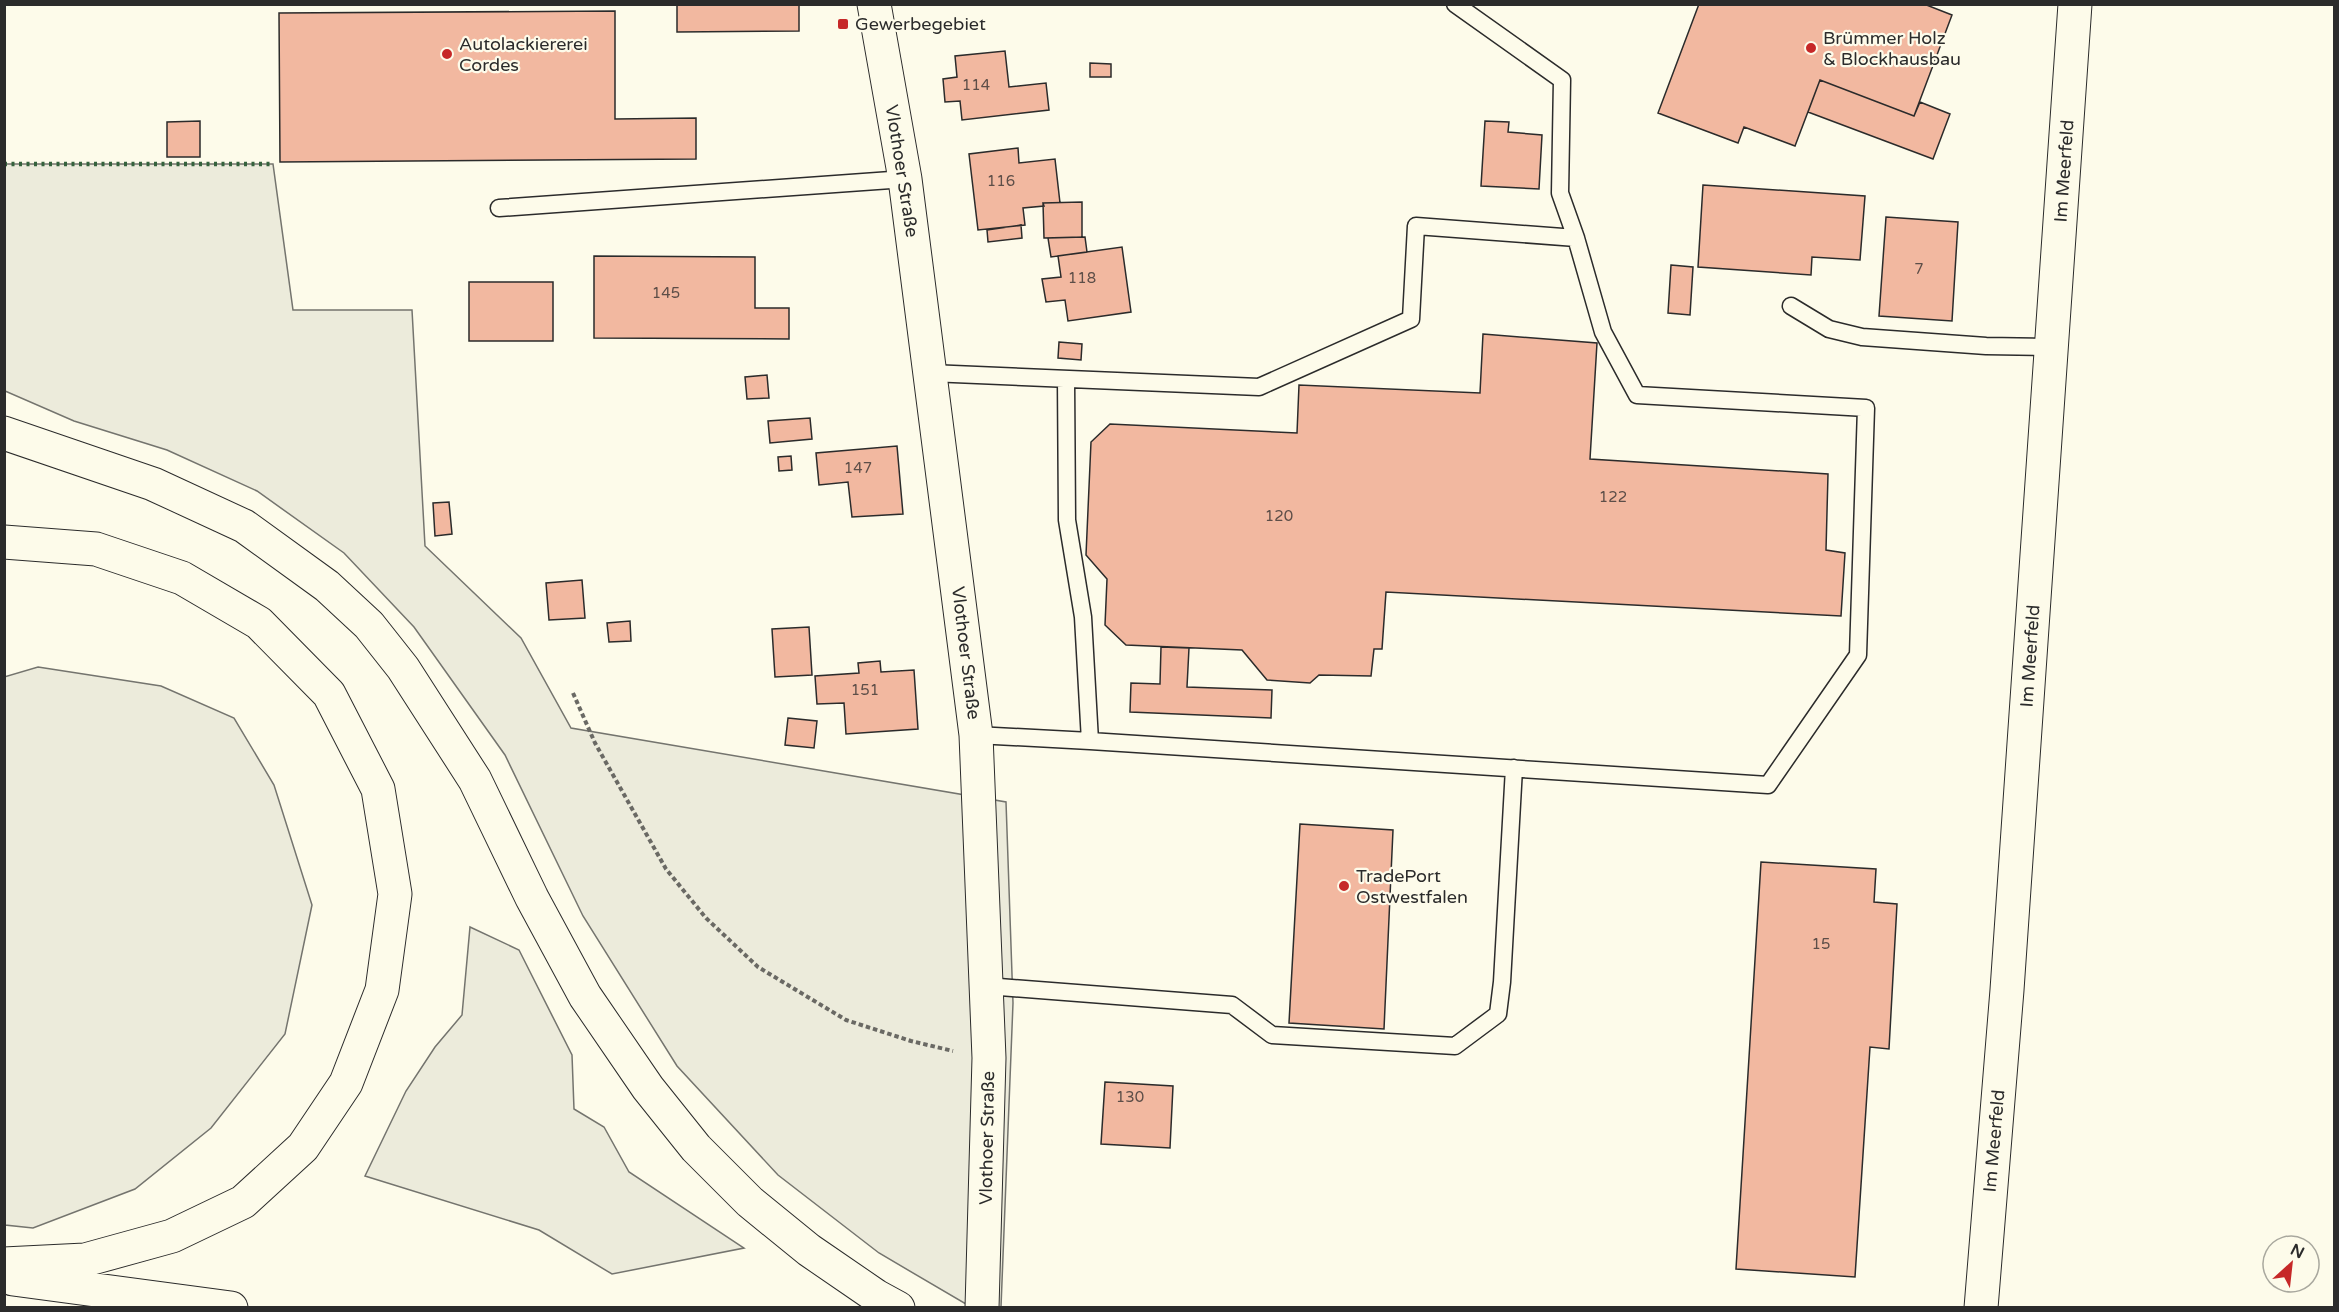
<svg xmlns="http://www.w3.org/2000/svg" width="2339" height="1312" font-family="'Varela Round',sans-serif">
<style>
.green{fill:#ecebdb;stroke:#74746e;stroke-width:1.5}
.building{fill:#f2b8a0;stroke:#2b2b2b;stroke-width:1.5}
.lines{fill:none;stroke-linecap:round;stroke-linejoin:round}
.lane-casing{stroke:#2b2b2b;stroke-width:19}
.street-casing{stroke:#2b2b2b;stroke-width:35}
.secondary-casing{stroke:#2b2b2b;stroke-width:35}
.highway-casing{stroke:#2b2b2b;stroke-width:35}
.path{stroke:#6a6964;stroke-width:4;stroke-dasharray:4.5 3;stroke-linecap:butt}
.lane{stroke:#fdfbea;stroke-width:16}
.street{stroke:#fdfbea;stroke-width:33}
.secondary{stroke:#fdfbea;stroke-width:33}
.highway{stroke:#fdfbea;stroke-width:33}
.hedge{stroke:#34623c;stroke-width:4.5;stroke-dasharray:3 4.5;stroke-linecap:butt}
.poi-dot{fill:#c62828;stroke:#fdfbea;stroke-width:2}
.labels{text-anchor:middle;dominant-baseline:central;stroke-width:4.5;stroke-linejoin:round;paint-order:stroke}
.number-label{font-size:15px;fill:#5d4e48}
.poi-label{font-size:18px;fill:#2b2b2b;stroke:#fdfbea;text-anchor:start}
.street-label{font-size:18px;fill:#2b2b2b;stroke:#fdfbea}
</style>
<rect width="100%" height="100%" fill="#fdfbea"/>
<!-- green -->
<path class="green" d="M5,164H273L293,310H412L425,546L521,638L571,728L1006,802L1013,1003L1001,1307H971L879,1253L778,1175L677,1066L583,916L505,755L414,627L344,553L257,491L167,450L74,421L5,391Z
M38,667L161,686L234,718L274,785L312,905L285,1034L211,1128L135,1189L33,1228L5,1225L4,677Z
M470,927L519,950L572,1055L574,1109L604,1127L629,1172L744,1248L612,1274L539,1230L365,1176L406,1091L435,1047L462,1015Z"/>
<!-- building -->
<path class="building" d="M677,4H799V31L677,32Z
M1699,4H1924L1952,15L1914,116L1820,80L1795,146L1744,127L1738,143L1658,113Z
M615,11V119L696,118V159L280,162L279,13Z
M1005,51L1009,87L1046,83L1049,110L962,120L960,101L945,102L943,79L957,77L955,56Z
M1090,63L1111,64V77H1090Z
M1820,80L1914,116L1920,102L1950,114L1933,159L1808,112Z
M200,121V157H167V122Z
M1485,121L1509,122L1508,132L1542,135L1539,189L1481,186Z
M1018,148L1019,163L1055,159L1060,203H1043L1044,206L1023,208L1025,225L978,230L969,154Z
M1703,185L1865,196L1860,260L1812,257L1811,275L1698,267Z
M1082,202V237L1044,238L1043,203Z
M1886,217L1958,222L1952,321L1879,316Z
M1021,225L1022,238L988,242L987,230Z
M1085,237L1087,252L1051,257L1048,238Z
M1122,247L1131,312L1068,321L1065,300L1046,302L1042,279L1061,277L1058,256Z
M594,256L755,257V308H789V339L594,338Z
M1671,265L1693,267L1690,315L1668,313Z
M469,282H553V341H469Z
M1483,334L1597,343L1590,459L1828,474L1826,550L1845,553L1841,616L1386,592L1382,649H1374L1371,676L1319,675L1310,683L1267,680L1242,650L1126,645L1105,625L1107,579L1086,555L1091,442L1110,424L1297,433L1299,385L1480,393Z
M1059,342L1082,344L1081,360L1058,358Z
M767,375L769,398L747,399L745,377Z
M810,418L812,439L770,443L768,421Z
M897,446L903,514L852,517L848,482L819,485L816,453Z
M791,456L792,470L779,471L778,457Z
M449,502L452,534L435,536L433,503Z
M582,580L585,618L549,620L546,583Z
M630,621L631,641L609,642L607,623Z
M809,627L812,675L775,677L772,629Z
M1161,647L1189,648L1187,687L1272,690L1271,718L1130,712L1131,683L1160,684Z
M880,661L881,672L914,670L918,729L846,734L844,703L817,704L815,676L859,673L858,663Z
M788,718L817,721L814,748L785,745Z
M1300,824L1393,830L1384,1029L1289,1023Z
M1761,862L1876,869L1874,902L1897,904L1889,1049L1870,1047L1855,1277L1736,1269Z
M1105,1082L1173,1086L1170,1148L1101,1144Z"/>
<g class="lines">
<!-- lane casing -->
<g class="lane-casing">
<path id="lane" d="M499,208L905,179
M1791,306L1829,329L1862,337L1986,346L2051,347
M930,373L1259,387L1411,319L1416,226L1576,238
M1066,379L1067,520L1083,617L1090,741
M976,735L1090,741L1768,785L1858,655L1866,408L1637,395L1603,332L1576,238L1560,193L1562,80L1455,4
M987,986L1232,1005L1272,1035L1455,1046L1498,1014L1502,982L1514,768"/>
</g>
<!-- street casing -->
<g class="street-casing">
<path id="street" d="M1981,1308L2007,990L2075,4"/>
</g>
<!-- secondary casing -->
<g class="secondary-casing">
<path id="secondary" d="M874,4L905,179L976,735L989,1058L982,1308"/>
</g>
<!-- highway casing -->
<g class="highway-casing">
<path id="highway" d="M4,433L153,484L244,526L327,586L369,625L403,668L475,780L532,898L585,996L648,1088L696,1148L750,1202L809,1250L876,1296L898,1308
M4,542L96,549L182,578L259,623L329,694L378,789L395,894L382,990L346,1083L303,1147L243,1202L172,1236L85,1260L4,1264
M13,1279L231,1308"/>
</g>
<!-- path -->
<path class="path" d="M573,693L595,743L666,869L706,918L758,967L846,1020L911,1041L953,1051"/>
<!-- lane -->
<use href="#lane" class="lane"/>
<!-- street -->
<use href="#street" class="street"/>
<!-- secondary -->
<use href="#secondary" class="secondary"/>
<!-- highway -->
<use href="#highway" class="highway"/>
<!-- hedge -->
<path class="hedge" d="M4,164H273"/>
</g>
<!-- markers -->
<g class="poi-dot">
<rect x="837" y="18" width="12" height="12" rx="3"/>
<circle cx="1811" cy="48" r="6"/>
<circle cx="447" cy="54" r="6"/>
<circle cx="1344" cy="886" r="6"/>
</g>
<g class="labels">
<!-- number labels -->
<g class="number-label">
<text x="976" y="85">114</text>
<text x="1001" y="181">116</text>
<text x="1919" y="269">7</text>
<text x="1082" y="278">118</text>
<text x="666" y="293">145</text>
<text x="858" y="468">147</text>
<text x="1613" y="497">122</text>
<text x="1279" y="516">120</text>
<text x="865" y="690">151</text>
<text x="1821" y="944">15</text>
<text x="1130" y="1097">130</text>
</g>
<!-- poi labels -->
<g class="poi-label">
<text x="855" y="24">Gewerbegebiet</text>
<text x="1823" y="38">Brümmer Holz<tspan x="1823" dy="21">&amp; Blockhausbau</tspan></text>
<text x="459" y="44">Autolackiererei<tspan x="459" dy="21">Cordes</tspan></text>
<text x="1356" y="876">TradePort<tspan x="1356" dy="21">Ostwestfalen</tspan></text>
</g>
<!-- street labels -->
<g class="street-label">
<text transform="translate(902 171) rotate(81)">Vlothoer Straße</text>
<text transform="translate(2064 171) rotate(-86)">Im Meerfeld</text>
<text transform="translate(966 653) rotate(83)">Vlothoer Straße</text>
<text transform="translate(2030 656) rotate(-86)">Im Meerfeld</text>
<text transform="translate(987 1138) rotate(-89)">Vlothoer Straße</text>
<text transform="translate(1994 1141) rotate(-85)">Im Meerfeld</text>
</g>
</g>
<!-- border -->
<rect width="2339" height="1312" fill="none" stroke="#2b2b2b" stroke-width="12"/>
<!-- north arrow -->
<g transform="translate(2291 1264) rotate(27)"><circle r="28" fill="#fdfbea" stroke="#a9a89e" stroke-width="1.5"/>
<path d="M0-4.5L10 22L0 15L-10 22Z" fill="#c62828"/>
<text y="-9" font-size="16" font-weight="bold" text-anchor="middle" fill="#2b2b2b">N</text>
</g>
</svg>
